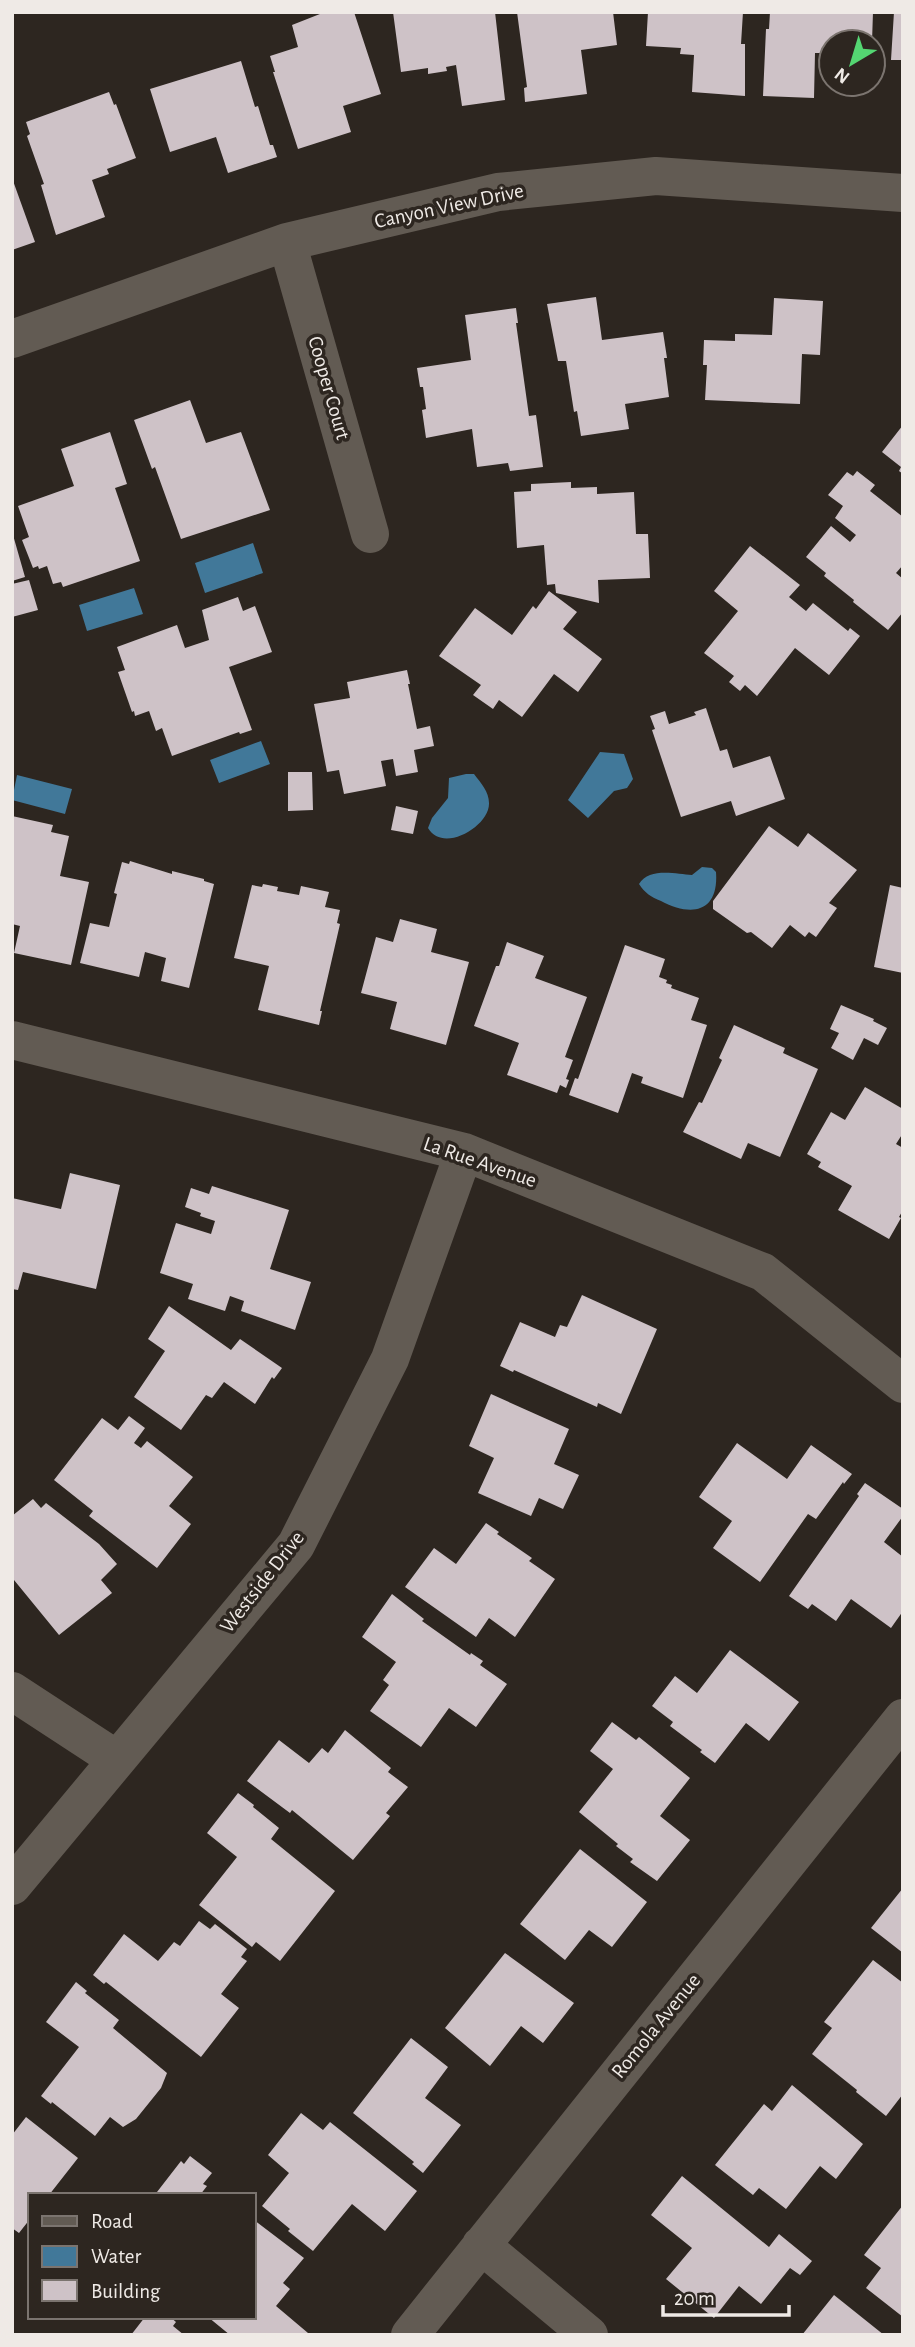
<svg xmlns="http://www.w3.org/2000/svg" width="915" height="2347" font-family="'Alegreya Sans',sans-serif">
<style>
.water{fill:#417899}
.building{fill:#cec2c7}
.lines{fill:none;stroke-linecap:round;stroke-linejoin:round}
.minor{stroke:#625b53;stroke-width:38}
.labels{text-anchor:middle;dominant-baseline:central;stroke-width:7;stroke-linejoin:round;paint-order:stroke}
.street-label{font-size:21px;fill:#efeae6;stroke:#2d2620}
</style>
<rect width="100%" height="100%" fill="#2d2620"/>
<!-- water -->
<path class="water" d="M253,543L263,573L205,593L195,563Z
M134,588L143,614L87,631L79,605Z
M261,741L270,764L219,783L210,760Z
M600,752L624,754L633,779L627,788L614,791L588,818L568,800Z
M466,774H474C481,783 489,792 489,803C490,826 443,854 428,828L432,818L448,798L449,778Z
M17,775L72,789L65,814L12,800Z
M702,867L712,868L716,872C719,913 691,917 661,901C651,897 645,893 639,884C649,867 676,874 692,875Z"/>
<!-- building -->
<path class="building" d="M325,12H354L381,94L343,106L351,132L298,149L273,72H275L270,56L298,47L292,25Z
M393,12H495L505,100L462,106L456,65L446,67L447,71L428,74V68L401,72Z
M517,12H613L617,45L581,50L587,94L525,102L524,88L527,87Z
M648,12H743L741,44H745V96L692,92L694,55L680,54L681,48L646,46Z
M770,12H873L872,42H831V53H815L814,98L763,96L766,29H769Z
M894,12H903V60H891Z
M241,61L255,107L258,106L270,145H273L277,157L228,173L216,137L170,152L150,89Z
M109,92L114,105L116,104L136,158L107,169L109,174L92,180L105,217L56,235L41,185L44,184L27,136L30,134L26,122Z
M12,178L35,242L12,250Z
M596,297L602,340L663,332L667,358H664L669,397L625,404L629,429L581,436L577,411L574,412L566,361H558L547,304Z
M774,298L823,301L820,355L802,354L800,404L705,400L707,365H703L704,340L735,341V334L772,335Z
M516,308L518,323H516L529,416L536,415L543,467L510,471L508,463L477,467L472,429L426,438L422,410L426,409L423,387H420L417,368L471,360L465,315Z
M190,400L206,443L241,432L270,510L181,539L155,467L152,469L134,420Z
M903,425V474L899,471L901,467L882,452Z
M110,432L127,484L115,488L140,561L63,587L61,582L53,584L47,566L39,569L38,566L33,568L22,540L29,537L18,506L74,486L61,449Z
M857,471L875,485L870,491L903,517V565L896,573L903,579V612L888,630L853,602L854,600L824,576L826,573L806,557L831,526L850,542L856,535L835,518L843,506L828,495L847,472L853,476Z
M571,482V488L597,487V494L634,492L636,534H648L650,578L598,580L599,603L556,593L555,584L547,585L544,545L517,548L514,492L531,491V484Z
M13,535L25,577L12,581V536Z
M750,546L800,585L789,597L806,611L813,603L848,631L850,628L860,636L829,675L795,648L757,696L745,685L740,691L729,682L734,676L704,653L738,611L714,591Z
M29,580L38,610L12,617V584Z
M549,591L577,612L563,629L602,659L578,692L554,674L522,717L499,700L493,709L473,695L481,685L439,656L475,608L512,635L533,606L536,609Z
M238,597L243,611L255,606L272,652L229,667L252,730L240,734L239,732L172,756L162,728L156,731L149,711L135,716L134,711L132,712L118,672L125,670L117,647L177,625L185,648L209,640L202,610Z
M407,670L410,684H408L417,729L430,726L434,746L414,750L418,772L396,776L393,759L381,761L386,786L344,794L339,770L327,772L314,704L350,698L347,682Z
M706,708L720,751L727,749L733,768L770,756L785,799L736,816L731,801L681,817L652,730L655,729L650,716L665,711L669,724L696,715L694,712Z
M288,772H312L313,810L288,811Z
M396,806L418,811L413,834L391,830Z
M12,816L53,825L51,832L69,836L60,876L89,882L71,965L14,953L20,926L12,924Z
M769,826L798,847L808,833L857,870L829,903L837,908L816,937L809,932L805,937L790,925L772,948L751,932L747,933L713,909V901Z
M130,861L172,874V871L204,879V881L214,884L189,988L161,981L166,958L145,952L139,977L80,963L90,923L109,927L117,894L114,893L122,862L129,864Z
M263,884L278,887L277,891L299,895L301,886L329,892L325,907L340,910L337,923L340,924L320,1011H322L319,1025L258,1010L269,966L234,958L252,885L262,887Z
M890,885L903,888V973L874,967Z
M400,919L437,929L431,952L469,962L446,1045L390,1029L397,1002L361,993L376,937L393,942Z
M507,942L544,956L535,978L587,997L565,1057L573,1060L566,1079L569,1080L566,1088L560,1085L557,1093L507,1075L519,1043L474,1026L496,966H499Z
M625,945L665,959L659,977L667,980L666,983L672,985L671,988L699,998L691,1020L707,1025L683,1098L641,1083L643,1077L632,1073L618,1113L569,1095L575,1078L578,1079Z
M841,1005L874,1019L873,1021L887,1028L878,1045L864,1038L853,1060L831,1048L839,1033L830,1029Z
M734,1025L785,1048L783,1053L818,1069L780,1157L748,1143L741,1159L683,1132L699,1102L702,1103L722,1060L719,1058Z
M865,1087L903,1109V1133L896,1144L903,1148V1210L899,1217L901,1218L889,1239L838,1210L852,1186L818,1167L821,1162L807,1154L831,1112L845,1120Z
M70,1173L120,1185L96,1289L23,1272L18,1290L12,1289V1198L61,1209Z
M212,1186L289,1210L270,1269L311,1282L295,1330L241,1311L244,1301L230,1296L225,1311L188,1299L193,1284L160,1273L176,1223L211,1234L215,1221L200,1216L201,1213L185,1207L191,1188L209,1194Z
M582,1295L657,1329L621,1414L598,1403L597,1407L514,1370L513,1372L500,1366L520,1322L555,1337L560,1325L567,1327Z
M169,1306L231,1350L240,1339L282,1368L274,1379L272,1377L255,1404L224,1382L212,1398L206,1395L181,1430L134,1397L165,1351L148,1339Z
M491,1394L569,1429L554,1464L579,1475L563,1509L539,1498L531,1516L478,1493L494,1458L469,1446Z
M129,1416L145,1428L134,1443L141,1448L147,1441L193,1477L169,1506L191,1524L157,1568L89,1516L93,1511L54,1480L102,1418L118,1430Z
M737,1443L787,1479L811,1445L852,1474L844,1484L843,1482L816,1519L808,1514L760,1582L713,1548L732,1521L699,1497Z
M865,1483L903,1509V1516L884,1542L903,1557V1611L891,1628L851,1599L836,1621L812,1604L808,1609L789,1596L859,1496L857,1494Z
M33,1499L41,1508L46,1503L99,1544L117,1564L101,1580L112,1593L59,1635L14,1580L12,1581V1516Z
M486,1523L499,1532L497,1534L532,1558L529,1561L555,1579L515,1637L489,1618L476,1637L405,1587L434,1548L456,1564Z
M392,1594L424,1619L422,1621L470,1655L471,1653L483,1661L480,1665L507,1684L476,1727L449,1708L421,1747L370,1711L389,1685L383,1680L396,1662L362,1637Z
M730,1650L799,1702L769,1741L746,1723L715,1763L700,1752L702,1750L670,1726L673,1722L652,1706L675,1676L697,1693Z
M612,1722L636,1740L639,1737L690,1778L660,1816L690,1840L657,1881L630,1862L633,1859L616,1846L618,1844L579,1812L613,1769L590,1751Z
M345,1730L391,1768L388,1772L408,1787L386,1813L390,1816L353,1860L292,1810L290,1813L247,1781L279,1740L309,1763L322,1748L328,1753Z
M238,1793L254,1805L253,1807L279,1828L271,1839L335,1891L280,1961L256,1942L252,1947L199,1905L237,1857L207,1833Z
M580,1849L647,1902L612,1947L589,1930L565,1960L520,1924Z
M903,1888V1953L871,1928Z
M199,1921L210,1929L215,1924L247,1949L241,1957L247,1961L221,1994L239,2008L201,2057L106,1982L104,1984L93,1975L124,1934L158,1961L174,1942L180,1946Z
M505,1953L574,2003L543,2043L521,2026L490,2066L445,2028Z
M873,1960L903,1983V2094L886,2116L856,2092L857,2090L812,2054L832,2028L824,2022Z
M76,1982L87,1991L85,1993L119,2020L113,2028L167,2073L161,2088L136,2119L123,2127L110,2117L95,2136L52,2102L51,2104L41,2096L79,2047L46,2022Z
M411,2038L448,2067L425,2098L461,2125L423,2173L412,2164L414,2162L353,2113Z
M792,2085L863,2144L836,2179L820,2166L786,2209L759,2188L753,2195L715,2165L764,2104L772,2111Z
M301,2113L323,2130L330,2122L417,2191L385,2231L352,2204L313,2251L288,2231L290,2229L262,2206L289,2173L268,2155Z
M26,2117L78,2158L49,2195H30V2219L19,2233L12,2228V2135Z
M190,2156L212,2173L203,2184L207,2186L200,2195H162L157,2192L181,2161L184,2164Z
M682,2176L769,2247L779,2234L812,2261L800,2275L790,2268L761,2304L739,2286L714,2318L666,2279L692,2248L651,2215Z
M903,2205V2317L866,2288L881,2268L864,2255Z
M254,2220L304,2258L283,2283L290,2289L276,2306L308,2333L307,2335H230L208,2317H254Z
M834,2295L884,2335H802Z
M145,2317H170L176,2322L173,2326L184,2335H131Z"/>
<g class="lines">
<!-- minor -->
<path class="minor" d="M287,242L370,534
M12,339L287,242L498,192L656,176L903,193
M12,1040L464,1152L763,1272L903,1384
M12,1691L116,1759
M12,1886L296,1545L390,1359L464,1152
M481,2245L589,2335
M410,2335L903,1718"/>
</g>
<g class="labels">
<!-- street labels -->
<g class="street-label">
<text transform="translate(449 206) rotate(-12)">Canyon View Drive</text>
<text transform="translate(329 388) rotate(74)">Cooper Court</text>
<text transform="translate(480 1162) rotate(19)">La Rue Avenue</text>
<text transform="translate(262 1582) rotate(-52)">Westside Drive</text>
<text transform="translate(656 2026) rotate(-51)">Romola Avenue</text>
</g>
</g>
<!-- border -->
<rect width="915" height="2347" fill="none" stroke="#efeae6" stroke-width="28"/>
<!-- legend -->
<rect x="28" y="2193" width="228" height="126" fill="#2d2620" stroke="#7b746f" stroke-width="2"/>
<rect x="42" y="2216" width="35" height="10" fill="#625b53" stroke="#7b746f" stroke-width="2"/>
<text x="91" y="2228" font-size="21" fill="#efeae6">Road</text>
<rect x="42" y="2246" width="35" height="21" fill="#417899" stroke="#7b746f" stroke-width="2"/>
<text x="91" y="2263" font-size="21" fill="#efeae6">Water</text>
<rect x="42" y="2280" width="35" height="21" fill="#cec2c7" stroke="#7b746f" stroke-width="2"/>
<text x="91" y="2298" font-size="21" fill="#efeae6">Building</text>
<!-- north arrow -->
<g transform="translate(852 63) rotate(218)"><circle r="33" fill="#2d2620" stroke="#7b746f" stroke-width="2"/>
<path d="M0-5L12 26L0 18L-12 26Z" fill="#54d672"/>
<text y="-10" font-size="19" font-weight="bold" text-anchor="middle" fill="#efeae6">N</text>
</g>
<!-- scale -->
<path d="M663 2305v10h126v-10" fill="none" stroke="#efeae6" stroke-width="3.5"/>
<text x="674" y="2305" font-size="21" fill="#efeae6" stroke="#2d2620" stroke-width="5" paint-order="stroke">20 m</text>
</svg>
